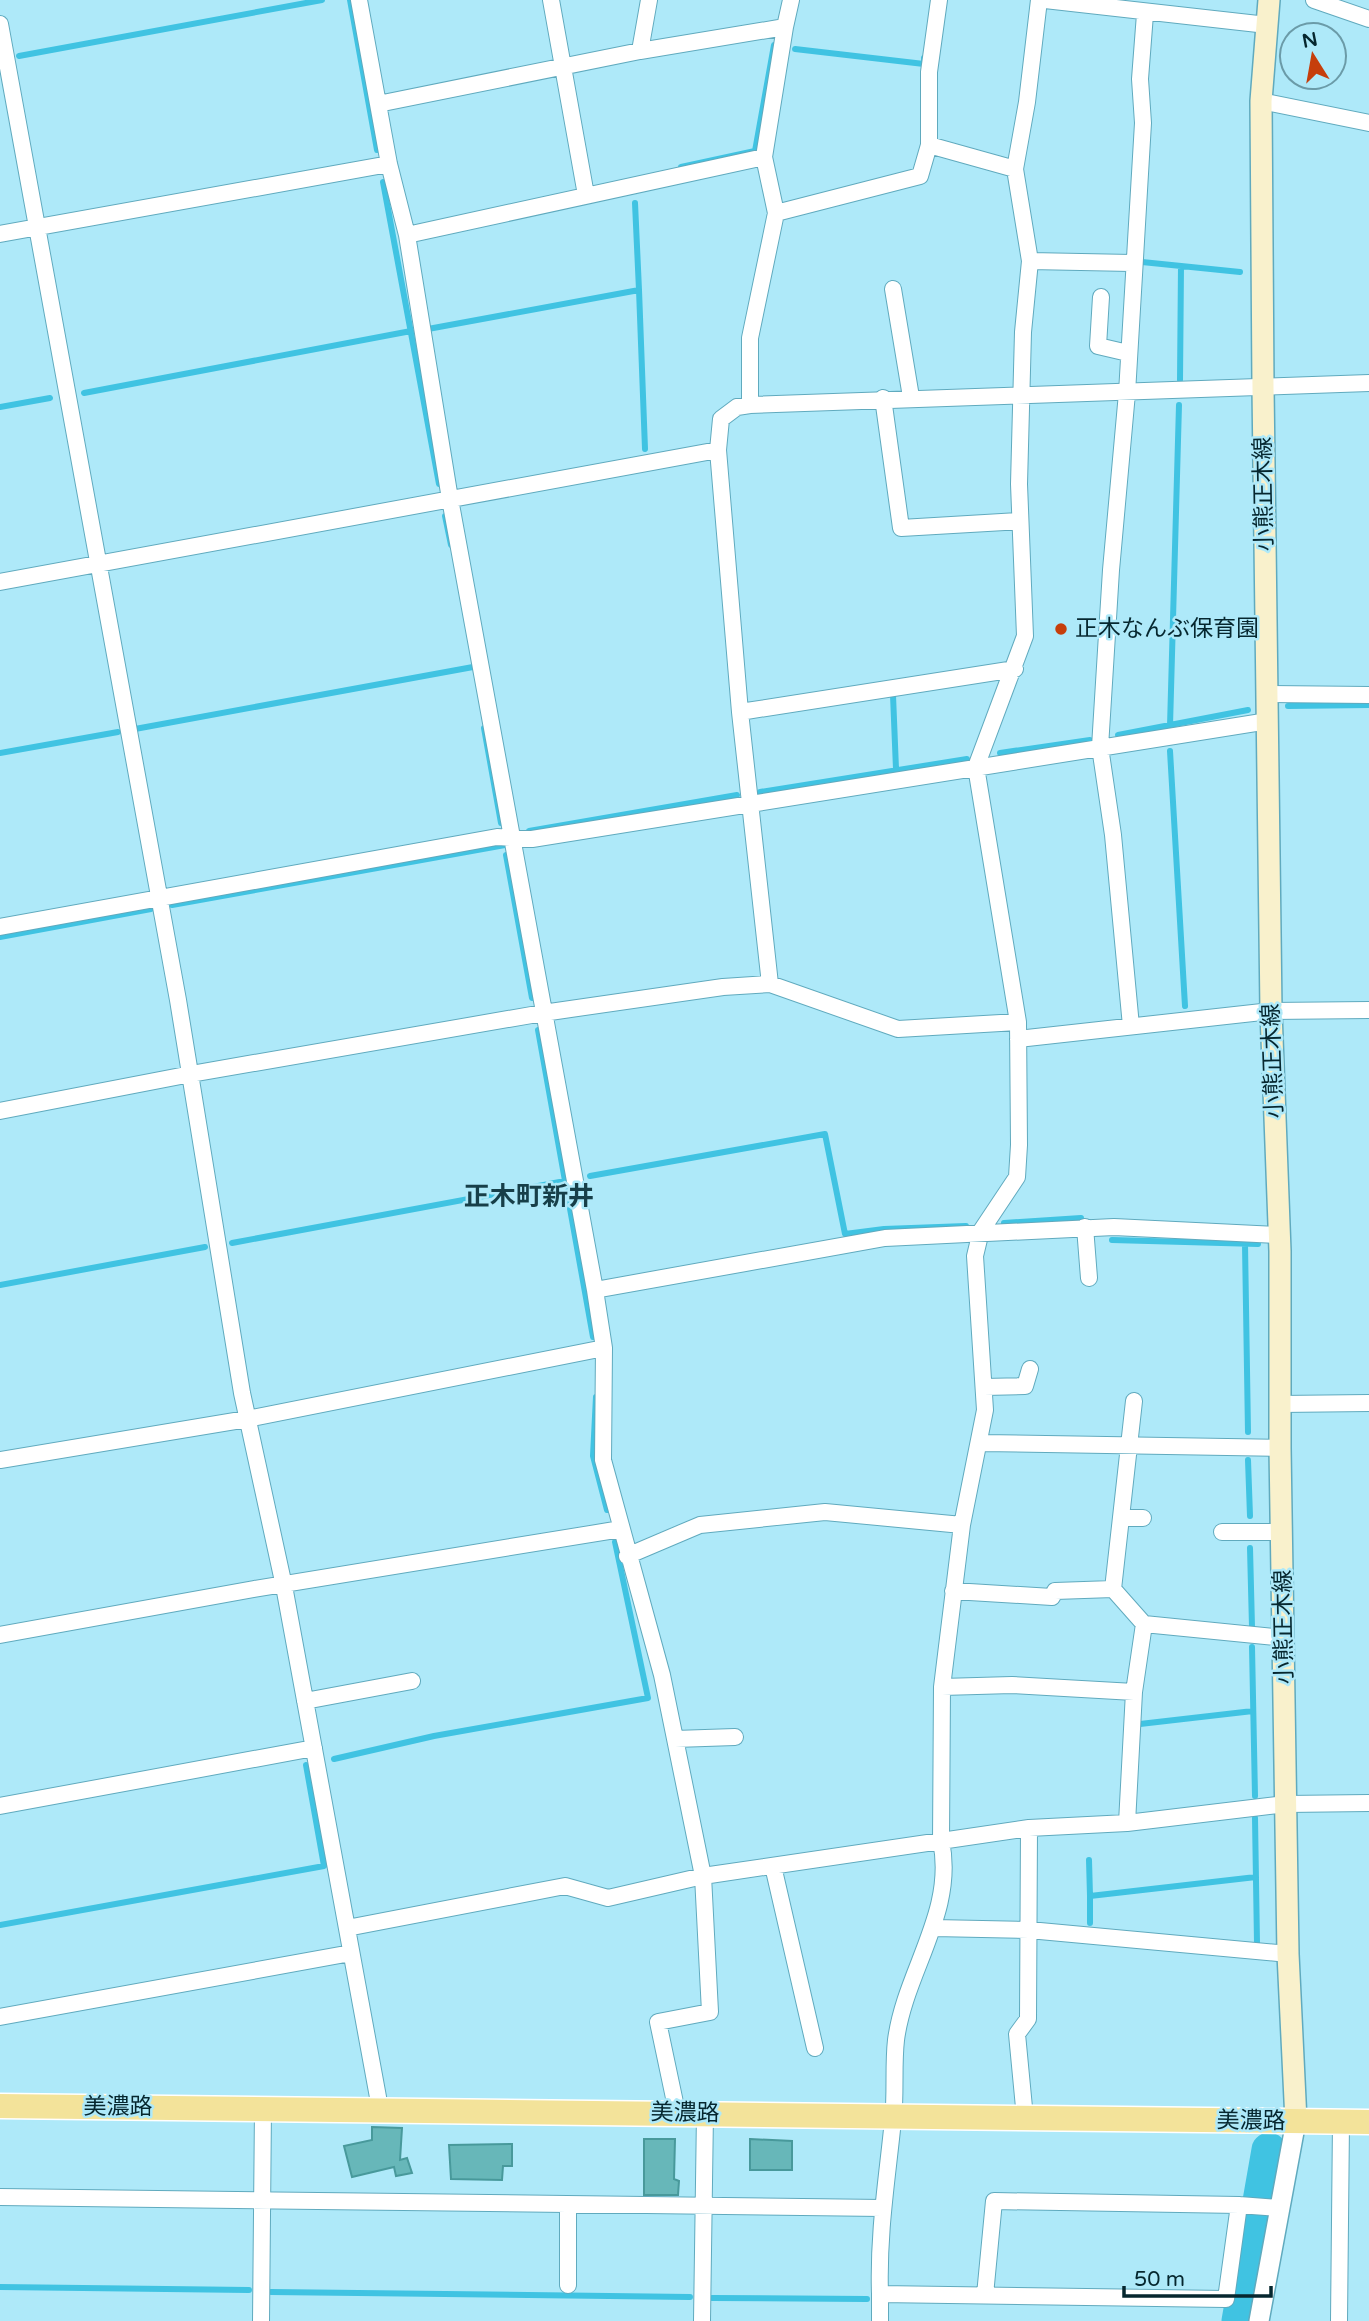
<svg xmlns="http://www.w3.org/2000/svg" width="1369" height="2321" font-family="'Varela Round','Noto Sans JP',sans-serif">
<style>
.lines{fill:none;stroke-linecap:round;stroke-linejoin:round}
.stream{stroke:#40c3e2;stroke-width:6}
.river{stroke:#40c3e2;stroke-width:35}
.building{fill:#67b7b9;stroke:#48999b;stroke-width:2}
.minor-casing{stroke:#60aabe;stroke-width:18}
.tertiary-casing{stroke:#60aabe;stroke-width:22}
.secondary-casing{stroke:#60aabe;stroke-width:24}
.primary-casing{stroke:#fff;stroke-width:27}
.minor{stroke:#fff;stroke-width:16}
.tertiary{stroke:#fff;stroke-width:19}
.secondary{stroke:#f9f1cc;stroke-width:21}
.primary{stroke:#f3e39a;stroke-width:24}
.poi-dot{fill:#c63e0b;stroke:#aee9f9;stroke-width:2.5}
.labels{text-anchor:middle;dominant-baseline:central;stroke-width:5;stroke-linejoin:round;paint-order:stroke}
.street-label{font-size:23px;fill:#06272f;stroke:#aee9f9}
.poi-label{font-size:23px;fill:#06272f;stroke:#aee9f9;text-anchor:start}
.quarter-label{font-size:26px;font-weight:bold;fill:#173f49;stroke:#aee9f9}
</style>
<rect width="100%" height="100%" fill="#aee9f9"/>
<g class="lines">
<!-- stream -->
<path class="stream" d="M350,0L377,150
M795,49L924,64V58
M19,56L322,0
M681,167L755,151L774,45
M383,182L439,484
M1142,262L1240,272
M639,290L645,449
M428,329L639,290L635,203
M1180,380L1181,266
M84,393L411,331
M0,407L50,398
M445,516L451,545
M893,695L896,769
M1288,706L1369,705
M1170,726L1179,405
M484,728L501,823
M135,729L473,667
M1118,735L1248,710
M1170,751L1185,1006
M0,753L118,732
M1000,753L1090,740
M760,792L967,759
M529,831L737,795
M506,855L532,998
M172,905L505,845
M0,937L151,909
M538,1030L593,1337
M590,1176L825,1134L845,1234L884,1229L966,1226
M1004,1223L1081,1218
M1112,1240L1258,1244
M232,1243L565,1181
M1245,1244L1248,1432
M0,1285L205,1247
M596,1397L593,1456L607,1510
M1248,1460L1250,1516
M1250,1548L1252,1627
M1252,1647L1255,1796
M1140,1724L1253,1711
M334,1759L434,1736L648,1698L615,1542
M1255,1818L1257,1943
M1089,1860L1090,1896L1256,1877
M1090,1923V1896
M0,1925L324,1866L306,1765
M0,2287L249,2290
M271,2292L690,2297
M712,2298L867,2299
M1226,2304L1242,2305
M1228,2321L1231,2304"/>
<!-- river -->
<path class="river" d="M1239,2321L1269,2150"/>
</g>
<!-- building -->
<path class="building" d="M372,2127L402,2128L400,2160L407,2158L412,2173L396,2176L394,2167L352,2177L344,2146L372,2140Z
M644,2139H675L674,2179L679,2181L678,2195H644Z
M750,2139L792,2141V2170H750Z
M512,2144V2166H503L502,2180L451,2179L449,2145Z"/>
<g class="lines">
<!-- minor casing -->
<g class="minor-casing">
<path id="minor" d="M359,0L389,164L407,235L450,499L595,1290L604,1348L603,1460L662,1675L703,1876L710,2012L658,2022L677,2112
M551,0L586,195
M1045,0L1267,25
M1314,0L1369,19
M0,24L178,1000L242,1393L284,1586L380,2108
M785,27L764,157L776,213L920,176L929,145V72L939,0
M640,51L649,0
M1261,101L1369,123
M378,104L640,51L785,27L791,0
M929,145L1015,169
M0,234L389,164
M407,235L764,157
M1030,261L1132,263
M893,289L911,397
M1101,297L1098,346L1128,353
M883,398L901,528L1020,521
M750,405V338L776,213
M718,450L740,712L770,984
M0,582L718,450L721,419L737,407L750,405L1369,383
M1268,694L1369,695
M740,712L1015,669
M0,927L497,837L532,839L1268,721
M1131,1026L1113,835L1100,747L1111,570L1127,393L1143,123L1140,79L1145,14
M1018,1039L1271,1011L1369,1010
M0,1111L191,1074L543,1013L723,987L770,984L898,1029L1018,1022
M1085,1227L1089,1278
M595,1290L885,1238L1114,1227L1279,1235
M984,1387L1025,1386L1030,1369
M1280,1404L1369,1403
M981,1443L1280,1448
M0,1460L247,1419L604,1348
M1123,1518H1143
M1222,1532H1283
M627,1556L700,1525L825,1512L962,1525
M953,1591L1052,1597L1055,1591L1113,1589
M1144,1624L1284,1638
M0,1635L254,1589L621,1529
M942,1687L1012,1685L1134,1692
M305,1701L412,1681
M675,1739L735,1737
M0,1806L314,1748
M1127,1823L1134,1692L1144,1624L1113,1589L1134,1401
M773,1866L815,2048
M347,1928L565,1886L608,1898L703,1876L1029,1828L1127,1823L1286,1804L1369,1803
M934,1928L1029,1930L1288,1954
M0,2017L351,1953
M1025,2118L1017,2034L1028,2019L1029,1828
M0,2197L882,2208
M1239,2205L1280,2208
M568,2285V2205
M880,2294C878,2233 887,2180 893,2120C896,2093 893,2066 896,2040C905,1971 956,1912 941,1841L942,1687L962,1525L985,1410L975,1256L981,1231L1017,1177L1019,1145L1018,1022L976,767L1025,636L1019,484L1023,332L1030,261L1015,169L1027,102L1039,0
M261,2321L263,2108
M702,2321L705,2113
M880,2321V2294L1226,2299L1239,2205L994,2201L985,2295
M1339,2321L1341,2122"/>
</g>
<!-- tertiary casing -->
<g class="tertiary-casing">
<path id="tertiary" d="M1259,2321L1296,2121"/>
</g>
<!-- secondary casing -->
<g class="secondary-casing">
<path id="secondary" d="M1269,0L1261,101L1263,387L1271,1011L1280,1251V1448L1288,1954L1296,2121"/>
</g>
<!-- primary casing -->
<g class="primary-casing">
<path id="primary" d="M0,2106L1369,2122"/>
</g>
<!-- minor -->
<use href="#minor" class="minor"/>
<!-- tertiary -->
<use href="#tertiary" class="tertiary"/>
<!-- secondary -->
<use href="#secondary" class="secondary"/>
<!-- primary -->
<use href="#primary" class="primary"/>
</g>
<!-- markers -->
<circle class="poi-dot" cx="1061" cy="629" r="7"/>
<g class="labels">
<!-- street labels -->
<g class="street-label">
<text transform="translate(1264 494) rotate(-91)">小熊正木線</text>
<text transform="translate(1273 1061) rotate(-92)">小熊正木線</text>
<text transform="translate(1284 1627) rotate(-91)">小熊正木線</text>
<text x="118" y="2107">美濃路</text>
<text transform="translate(685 2113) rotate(1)">美濃路</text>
<text transform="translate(1251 2121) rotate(1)">美濃路</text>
</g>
<!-- poi labels -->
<g class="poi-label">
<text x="1075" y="629">正木なんぶ保育園</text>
</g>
<!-- quarter labels -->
<g class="quarter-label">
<text x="529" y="1196">正木町新井</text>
</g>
</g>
<!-- north arrow -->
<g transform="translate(1313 56) rotate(349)"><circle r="33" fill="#aee9f9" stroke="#6b9ba8" stroke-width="2"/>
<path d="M0-5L12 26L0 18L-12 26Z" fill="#c63e0b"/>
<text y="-10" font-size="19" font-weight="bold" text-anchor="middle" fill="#06272f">N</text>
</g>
<!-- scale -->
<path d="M1124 2286v10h147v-10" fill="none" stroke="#06272f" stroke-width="3.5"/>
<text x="1134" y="2286" font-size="21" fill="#06272f" stroke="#aee9f9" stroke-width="5" paint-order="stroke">50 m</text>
</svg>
